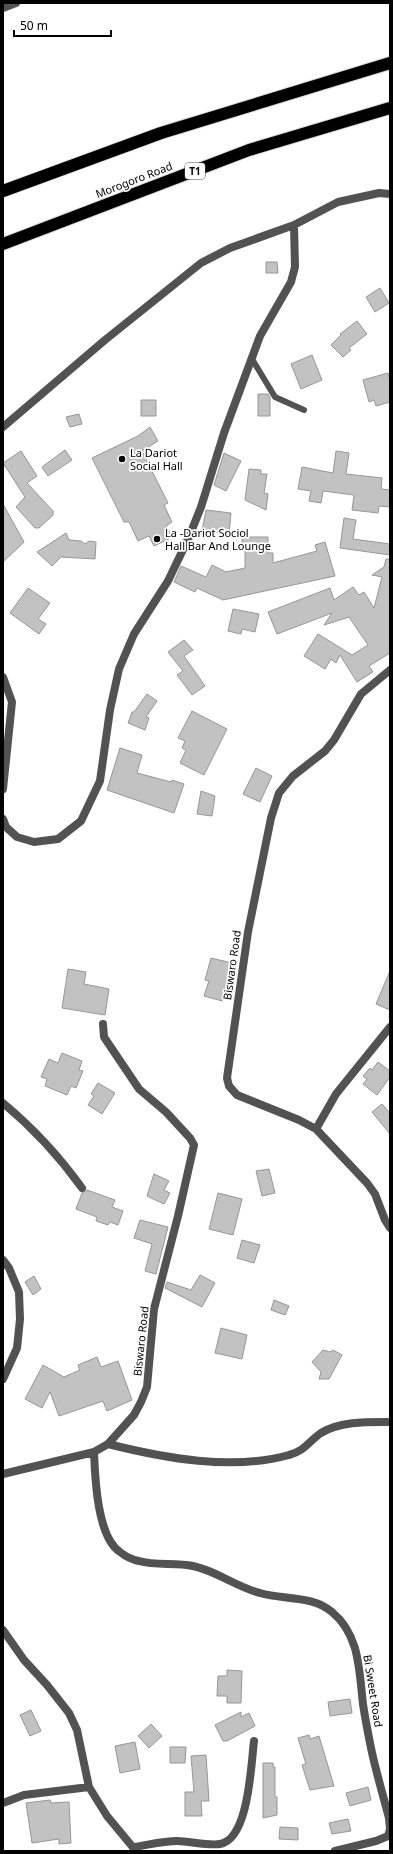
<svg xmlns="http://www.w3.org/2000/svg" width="393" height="1854" font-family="'Noto Sans',sans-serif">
  <rect width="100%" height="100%" fill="#fff"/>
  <!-- building -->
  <path fill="#c2c2c2" stroke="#969696" d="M 266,262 L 277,262 L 278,273 L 266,273 Z
    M 380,288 L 389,303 L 375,312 L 366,297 Z
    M 357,321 L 367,334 L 349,348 L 351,350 L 343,357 L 331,345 L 341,335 L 340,334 Z
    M 312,355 L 322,380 L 301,389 L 291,364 Z
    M 388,373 L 390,382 L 390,402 L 376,406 L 374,400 L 369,402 L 363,380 Z
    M 258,394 L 268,394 L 270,397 L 270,416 L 258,416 Z
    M 141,400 L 156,400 L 156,416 L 141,416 Z
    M 79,414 L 82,424 L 70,427 L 66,417 Z
    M 150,427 L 158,441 L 142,451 L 168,503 L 164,505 L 172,522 L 166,526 L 170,533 L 167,535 L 169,539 L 154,546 L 149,536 L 138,541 L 129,522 L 124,522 L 92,458 L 138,436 Z
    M 65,450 L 72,460 L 48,476 L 42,467 Z
    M 21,451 L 37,476 L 27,483 L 53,511 L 53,515 L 39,528 L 35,528 L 16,507 L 25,497 L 3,463 Z
    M 336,451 L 349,453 L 346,474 L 382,478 L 381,489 L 390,490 L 390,507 L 379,506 L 378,513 L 352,510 L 354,495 L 323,491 L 321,503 L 309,501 L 311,491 L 298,489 L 302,467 L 333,473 Z
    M 224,453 L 241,461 L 226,491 L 214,485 Z
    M 249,469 L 261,470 L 261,474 L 267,474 L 264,493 L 268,494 L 266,510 L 245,500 Z
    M 3,504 L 24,542 L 3,562 Z
    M 206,510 L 231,513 L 229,534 L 202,531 Z
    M 344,518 L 356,520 L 353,539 L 390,544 L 390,555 L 340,548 Z
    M 66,533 L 69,540 L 81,541 L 85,544 L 89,541 L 96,542 L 95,559 L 61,557 L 52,566 L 37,552 Z
    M 242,537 L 268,537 L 268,553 L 273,553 L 273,563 L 317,551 L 315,545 L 325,542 L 335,576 L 223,600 L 197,588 L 195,592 L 174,582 L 181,566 L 206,577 L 212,565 L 226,572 L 245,568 L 245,547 L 242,547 Z
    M 386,559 L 390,559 L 390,653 L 369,666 L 373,672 L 357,682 L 340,655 L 336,663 L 331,659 L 325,669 L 304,656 L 318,634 L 352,655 L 368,645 L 349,617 L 324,625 L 332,613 L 277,634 L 268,612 L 330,588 L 334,600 L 353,587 L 359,595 L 364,592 L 374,608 L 382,577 L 372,575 L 384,567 Z
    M 28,588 L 50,603 L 38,619 L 46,624 L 39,634 L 10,613 Z
    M 233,609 L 259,614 L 255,632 L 242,629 L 241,634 L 228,631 Z
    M 184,640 L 193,650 L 184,656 L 205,686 L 192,695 L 177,675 L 183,671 L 168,652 Z
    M 147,694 L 157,701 L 146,717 L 149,718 L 145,730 L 128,723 L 132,712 L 134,712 Z
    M 192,711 L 227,729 L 204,775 L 180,763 L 186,750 L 182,748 L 185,741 L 178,738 Z
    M 120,748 L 142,755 L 137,773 L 171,782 L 172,780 L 184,784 L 174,813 L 107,790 Z
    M 256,768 L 272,776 L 260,802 L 243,794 Z
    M 201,791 L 215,796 L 212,816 L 197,814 Z
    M 211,958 L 232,963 L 222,1001 L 204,996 L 209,981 L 205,980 Z
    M 68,969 L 86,972 L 84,984 L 109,989 L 105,1015 L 62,1008 Z
    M 390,971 L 390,1010 L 376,1004 Z
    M 62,1053 L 82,1061 L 79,1070 L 83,1071 L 76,1088 L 71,1086 L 67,1095 L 45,1086 L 47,1079 L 41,1077 L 49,1059 L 58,1063 Z
    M 378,1062 L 390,1071 L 390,1077 L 377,1095 L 363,1084 L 367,1079 L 363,1076 L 370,1068 L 372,1070 Z
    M 98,1083 L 115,1093 L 102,1114 L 88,1105 L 94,1096 L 91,1094 Z
    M 382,1104 L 390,1113 L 390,1134 L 372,1112 Z
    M 269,1169 L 275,1193 L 262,1196 L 256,1171 Z
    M 154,1174 L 169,1181 L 164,1190 L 170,1193 L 164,1204 L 147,1196 Z
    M 87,1190 L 115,1200 L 112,1207 L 123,1211 L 118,1225 L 110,1222 L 108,1225 L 96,1221 L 97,1217 L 76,1209 L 82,1193 Z
    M 218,1193 L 242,1199 L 233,1235 L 209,1229 Z
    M 140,1220 L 168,1227 L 156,1274 L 145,1271 L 152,1244 L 134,1238 Z
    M 242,1240 L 260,1245 L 254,1263 L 237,1258 Z
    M 200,1275 L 215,1283 L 202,1307 L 165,1288 L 167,1282 L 191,1290 Z
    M 34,1276 L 41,1289 L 33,1295 L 25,1282 Z
    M 274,1300 L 289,1306 L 285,1315 L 271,1310 Z
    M 221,1328 L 247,1335 L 242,1359 L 215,1353 Z
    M 323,1350 L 330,1352 L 333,1350 L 342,1355 L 329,1379 L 319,1379 L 321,1372 L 312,1362 Z
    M 97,1357 L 101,1367 L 118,1361 L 132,1400 L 107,1411 L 103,1401 L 59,1416 L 50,1392 L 42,1408 L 25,1399 L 43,1365 L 64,1377 L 80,1370 L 78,1365 Z
    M 227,1670 L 242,1671 L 241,1703 L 227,1703 L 227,1696 L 217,1696 L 218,1676 L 227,1676 Z
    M 350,1699 L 352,1713 L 330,1716 L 328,1702 Z
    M 31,1710 L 41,1731 L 30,1736 L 20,1715 Z
    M 241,1712 L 241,1717 L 249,1713 L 255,1726 L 227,1741 L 223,1741 L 215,1725 Z
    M 151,1724 L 162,1736 L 149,1748 L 138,1736 Z
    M 309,1735 L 310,1739 L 319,1736 L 334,1786 L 310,1790 L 302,1765 L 306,1764 L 298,1738 Z
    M 135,1742 L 140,1769 L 120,1773 L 115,1746 Z
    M 170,1747 L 186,1747 L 185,1763 L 170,1763 Z
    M 206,1755 L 209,1801 L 201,1801 L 202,1816 L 185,1816 L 185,1792 L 194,1792 L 191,1756 Z
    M 263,1763 L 273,1763 L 273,1767 L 275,1767 L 275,1797 L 277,1797 L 277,1815 L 263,1818 Z
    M 368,1787 L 371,1800 L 350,1806 L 346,1793 Z
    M 50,1800 L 51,1803 L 69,1802 L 71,1843 L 59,1844 L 59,1839 L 32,1843 L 26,1803 Z
    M 348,1819 L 351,1831 L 332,1834 L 329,1823 Z
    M 280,1827 L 298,1828 L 298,1840 L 279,1839 Z"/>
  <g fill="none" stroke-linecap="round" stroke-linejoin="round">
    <defs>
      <path id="highway" d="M 3,191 L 161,133 L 390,63
        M 3,244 L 249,150 L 390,108"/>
    </defs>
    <!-- highway casing -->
    <use href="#highway" stroke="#dbdbdb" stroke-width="14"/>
    <!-- lane -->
    <path stroke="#525252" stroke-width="6" d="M 252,359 L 275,397 L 304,410"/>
    <!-- street -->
    <path stroke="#525252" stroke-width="8" d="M 3,8 L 16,3
      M 3,427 L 105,340 L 201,263 L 230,248 L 294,225 L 338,202 L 379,193 L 390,194
      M 390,670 L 361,694 L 334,740 L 325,751 L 293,776 L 279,793 L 271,818 L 248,932 L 227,1078 L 229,1086 L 237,1095 L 299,1120 L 316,1129 L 367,1183 L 375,1194 L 385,1220 L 390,1228
      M 3,677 L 12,702 L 3,789
      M 3,819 L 6,827 L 17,837 L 34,842 L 58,839 L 81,821 L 100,781 L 110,710 L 119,669 L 134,634 L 168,581 L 189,537 L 201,507 L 224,433 L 260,336 L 291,282 L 295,267 L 294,225
      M 3,1103 C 33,1128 59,1156 82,1188
      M 316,1129 L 336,1094 L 390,1027
      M 3,1260 L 9,1268 L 19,1292 L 20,1319 L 17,1348 L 3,1379
      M 108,1444 C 164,1458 232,1471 289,1455 C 305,1451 309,1441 321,1433 C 340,1421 369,1422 390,1422
      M 94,1452 C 95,1477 97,1537 120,1552 C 125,1556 133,1560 139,1561 C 156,1566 176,1562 193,1566 C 217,1571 236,1587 260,1593 C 283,1600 313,1595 332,1612 C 360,1635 359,1671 363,1704 C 365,1718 368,1733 371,1748 C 376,1772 383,1795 389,1818 L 390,1829 L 388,1836 L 376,1841 L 335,1851
      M 3,1474 L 94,1452 L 108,1444 L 134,1415 L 141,1402 L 147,1387 L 154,1309 L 178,1216 L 194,1145 L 190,1138 L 166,1112 L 139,1089 L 104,1037 L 103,1024
      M 3,1630 L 24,1660 L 47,1685 L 69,1713 L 77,1730 L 89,1787 L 107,1816 L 136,1851
      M 3,1803 L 24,1795 L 89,1787
      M 134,1847 C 148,1845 163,1841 177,1841 C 190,1841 207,1846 220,1844 C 249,1839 251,1764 254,1741"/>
    <!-- highway -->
    <use href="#highway" stroke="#000" stroke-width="12"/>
  </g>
  <!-- markers -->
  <g fill="#000" stroke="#fff" stroke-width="1.5">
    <circle cx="122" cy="459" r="4"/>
    <circle cx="157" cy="539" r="4"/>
  </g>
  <g text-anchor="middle" stroke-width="3.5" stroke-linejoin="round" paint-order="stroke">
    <!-- shield labels -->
    <rect fill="#fff" stroke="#4c4c4c" stroke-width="1" x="185" y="163" width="20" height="16" rx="3"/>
    <g font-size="10" font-weight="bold" fill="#000">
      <text x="195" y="175">T1</text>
    </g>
    <!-- street labels -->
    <g font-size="11" fill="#000" stroke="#fff">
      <text transform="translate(134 180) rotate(-21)" y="4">Morogoro Road</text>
      <text transform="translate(232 965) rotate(-82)" y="4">Biswaro Road</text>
      <text transform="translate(141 1341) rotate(-84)" y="4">Biswaro Road</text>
      <text transform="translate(373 1691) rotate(81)" y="4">Bi Sweet Road</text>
    </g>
    <!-- poi labels -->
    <g font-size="11" fill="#000" stroke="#fff" text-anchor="start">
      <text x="130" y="457">La Dariot<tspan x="130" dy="13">Social Hall</tspan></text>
      <text x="165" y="537">La -Dariot Sociol<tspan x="165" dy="13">Hall Bar And Lounge</tspan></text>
    </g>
  </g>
  <!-- border -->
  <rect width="393" height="1854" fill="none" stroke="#000000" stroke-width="8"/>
  <!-- scale -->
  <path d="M14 30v6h97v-6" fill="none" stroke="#000000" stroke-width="2"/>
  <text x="20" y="30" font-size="12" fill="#000000" stroke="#ffffff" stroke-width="3" paint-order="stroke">50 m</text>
</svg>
